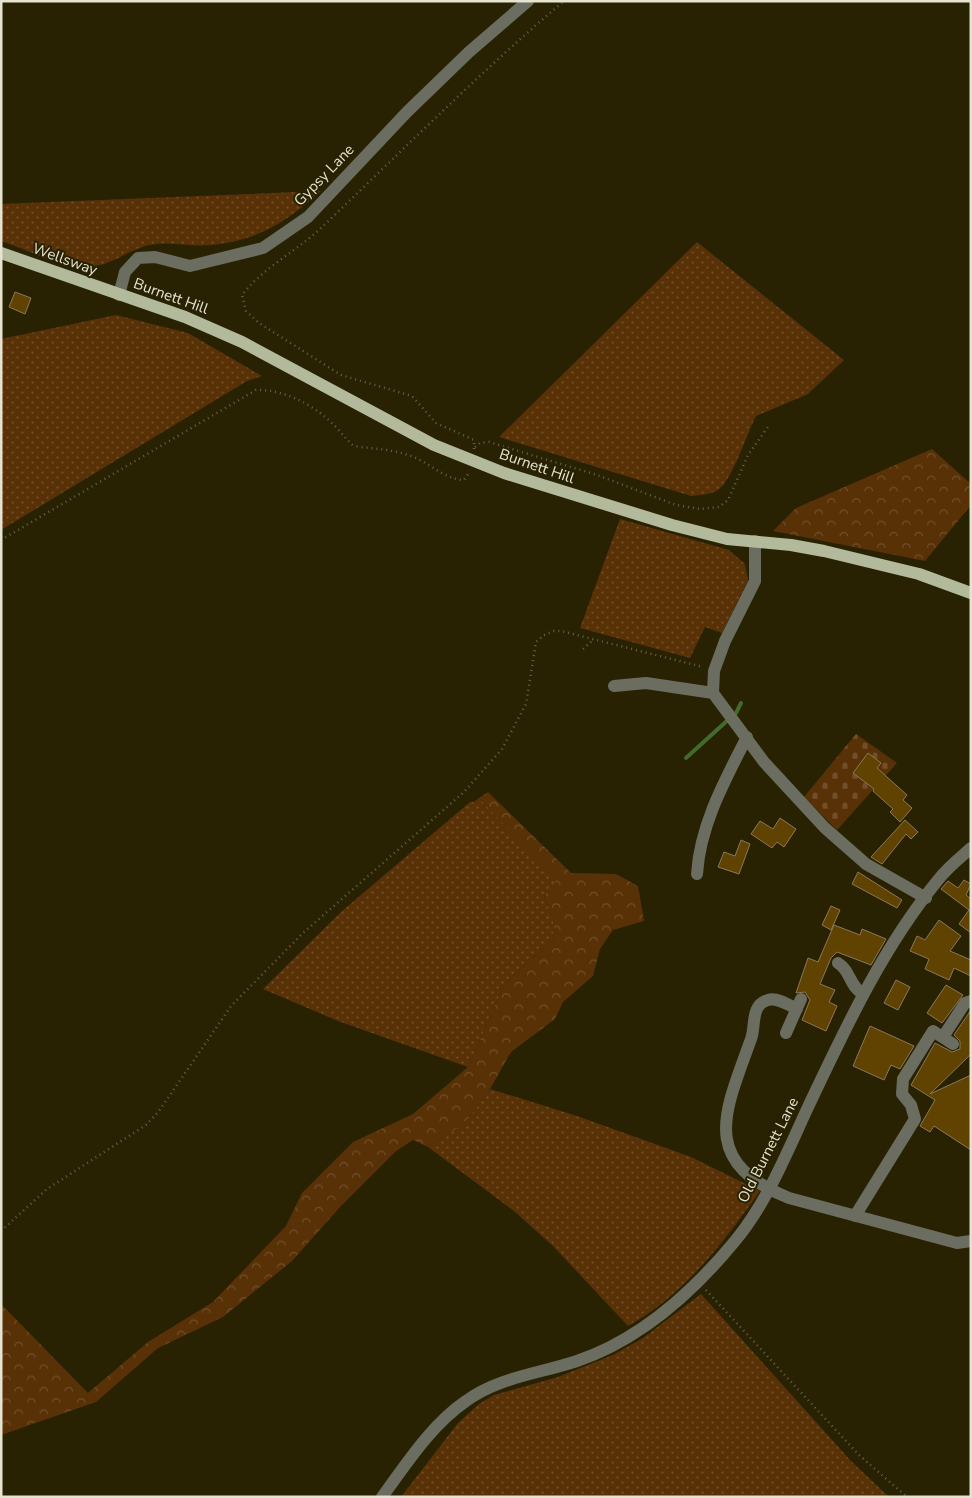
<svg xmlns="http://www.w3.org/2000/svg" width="972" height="1498" font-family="'Nunito Sans',sans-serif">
  <defs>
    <pattern id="grass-dots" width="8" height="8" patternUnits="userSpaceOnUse" patternTransform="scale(1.25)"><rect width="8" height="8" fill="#593107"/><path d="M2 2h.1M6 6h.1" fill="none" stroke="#714f2a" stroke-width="1.8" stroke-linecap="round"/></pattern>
    <pattern id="forest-crowns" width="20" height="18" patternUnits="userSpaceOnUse" patternTransform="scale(1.25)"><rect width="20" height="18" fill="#593107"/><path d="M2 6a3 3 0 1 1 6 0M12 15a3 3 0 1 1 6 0" fill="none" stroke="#714f2a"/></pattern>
    <pattern id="cemetery-stones" width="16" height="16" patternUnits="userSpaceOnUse" patternTransform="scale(1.25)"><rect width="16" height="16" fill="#593107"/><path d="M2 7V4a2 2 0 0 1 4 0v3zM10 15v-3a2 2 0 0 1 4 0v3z" fill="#714f2a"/></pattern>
  </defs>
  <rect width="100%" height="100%" fill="#282202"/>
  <!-- grass -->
  <path fill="url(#grass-dots)" d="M 321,191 C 286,222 258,241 210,245 C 192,247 174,242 157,244 C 138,245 122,258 104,264 C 71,274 32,251 1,241 L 1,204 Z
    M 697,242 L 844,360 L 808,394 L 756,416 C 747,433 732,481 718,490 C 709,495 700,495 691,496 L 499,437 Z
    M 116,315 L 188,333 L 262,376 L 247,381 L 1,530 L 1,339 Z
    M 620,519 L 729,550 L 745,564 L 748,581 L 722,633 L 705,627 L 690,658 L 580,628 Z
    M 479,798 L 557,880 L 544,896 L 553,919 L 554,939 L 505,983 L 468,1067 L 338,1021 L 263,989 L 341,912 L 470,802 L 474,802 Z
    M 490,1089 L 577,1116 L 691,1157 L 760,1191 C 724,1242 684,1295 628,1326 L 553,1246 L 514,1211 L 428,1147 L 465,1123 Z
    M 701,1294 L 851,1461 L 889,1497 L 401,1497 L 458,1423 L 479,1404 L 494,1395 L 558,1377 L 613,1355 L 643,1338 Z"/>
  <!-- forest -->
  <path fill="url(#forest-crowns)" d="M 932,449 L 971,484 L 971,505 L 925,561 L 773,531 L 796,508 Z
    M 488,792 L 571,873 L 616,874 L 638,886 L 644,921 L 613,930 L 600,949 L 593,976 L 563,1002 L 555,1019 L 511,1052 L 490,1089 L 465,1123 L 428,1147 L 413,1140 L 396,1151 L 341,1206 L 292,1261 L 223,1317 L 158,1348 L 96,1402 L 1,1435 L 1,1304 L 88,1393 L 148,1342 L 213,1302 L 286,1226 L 302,1193 L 353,1142 L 413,1114 L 468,1067 L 505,983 L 554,939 L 553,919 L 544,896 L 556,880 L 479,798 Z"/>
  <!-- cemetery -->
  <path fill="url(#cemetery-stones)" d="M 856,734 L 897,763 L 837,830 L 804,797 Z"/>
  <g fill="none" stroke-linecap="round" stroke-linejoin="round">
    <!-- stream -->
    <path stroke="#416a2b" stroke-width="4" d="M 736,713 L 741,703
      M 686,758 L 729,719"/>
  </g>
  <!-- building -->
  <path fill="#604301" stroke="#8b785a" d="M 15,292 L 31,298 L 25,314 L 9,307 Z
    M 868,753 L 881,763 L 877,768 L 907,795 L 903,800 L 912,808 L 900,822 L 890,812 L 893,809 L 873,791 L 874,789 L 853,773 Z
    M 780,818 L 796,829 L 784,847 L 777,842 L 772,848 L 751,834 L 760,821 L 773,829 Z
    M 905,820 L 918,832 L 911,839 L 906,834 L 882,864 L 871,857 Z
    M 741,840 L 750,844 L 739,874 L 718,867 L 724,852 L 735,856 Z
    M 858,872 L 902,900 L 897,908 L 852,884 Z
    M 964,880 L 971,884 L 966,895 L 971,899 L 971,933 L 959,924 L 969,910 L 941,889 L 948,881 L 958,888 Z
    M 831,906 L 840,910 L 831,930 L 822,925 Z
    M 939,920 L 961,936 L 950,951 L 971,960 L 971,976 L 954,968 L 949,980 L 925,969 L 929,959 L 910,951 L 917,936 L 925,940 Z
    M 834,925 L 860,935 L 862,929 L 886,939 L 871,965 L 837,952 L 831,958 L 820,984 L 835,990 L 829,1002 L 837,1006 L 826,1031 L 802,1020 L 810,1000 L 805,992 L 796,993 L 808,958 L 818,962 Z
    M 896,980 L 910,987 L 898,1010 L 884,1003 Z
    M 946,985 L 963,995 L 942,1023 L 927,1013 Z
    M 971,1010 L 971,1054 L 930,1094 L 971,1075 L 971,1150 L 934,1126 L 930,1132 L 920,1126 L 935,1100 L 911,1085 L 935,1043 L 952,1052 L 960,1049 L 960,1041 L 954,1035 Z
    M 870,1026 L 914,1046 L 900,1069 L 891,1065 L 884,1080 L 853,1066 Z"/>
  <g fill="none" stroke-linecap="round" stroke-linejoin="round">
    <!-- path -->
    <path stroke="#686347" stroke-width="2.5" stroke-dasharray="1 4" stroke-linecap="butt" d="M 475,447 L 480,443 L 489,442 L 597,475 L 676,505 L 700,509 L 719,507 L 728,500 L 748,455 L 770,424
      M 474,449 L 474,440 L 436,423 L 412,396 L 341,375 L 259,323 L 246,311 L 242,295 C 263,268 295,252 320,229 C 401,152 479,73 564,1
      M 1,540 L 256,390 C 284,389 316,406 335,426 C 342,433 346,440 354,446 C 374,449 392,449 411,456 C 430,463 444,479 464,480 L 470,471
      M 583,649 L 594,639
      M 1,1231 L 47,1189 L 146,1125 L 159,1111 L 231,1006 L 303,933 L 464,792 L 502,749 L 526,704 L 536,642 L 544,635 L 554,631 L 561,631 L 703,667
      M 706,1290 L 859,1455 L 907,1497"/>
    <!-- minor -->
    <path stroke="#6a6d5f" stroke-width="12" d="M 119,295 L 125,272 L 138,258 L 155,257 L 190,266 L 263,248 L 308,217 L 407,112 L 469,52 L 528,1
      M 755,541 L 755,581 L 725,641 L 714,671 L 713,693 L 764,762 L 825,828 L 866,864 L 926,898
      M 614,686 L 646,683 L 713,693
      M 697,874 C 700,825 725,780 747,737
      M 838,963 C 851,971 849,986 863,994
      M 797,1009 C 789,1005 777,997 768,1000 C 750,1005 756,1026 751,1039 C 725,1112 698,1161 789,1198 L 957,1243 L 971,1241
      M 786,1033 L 801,999
      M 943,1037 L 965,1003 L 971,1001
      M 855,1216 L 915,1119 L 911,1105 L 902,1094 L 903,1079 L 933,1031 L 953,1044
      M 382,1497 C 407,1463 431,1425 466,1401 C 499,1377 538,1374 577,1361 C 639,1340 693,1292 735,1241 C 768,1201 787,1152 809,1105 C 846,1027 883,947 938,880 C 947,868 960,858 971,848"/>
    <!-- major -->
    <path stroke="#b3ba9c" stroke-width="12" d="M 1,253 L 185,317 L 242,342 L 434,445 L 504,473 L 672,525 L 727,539 L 791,545 L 824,551 L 919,574 L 971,593"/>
  </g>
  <g text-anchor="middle" stroke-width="4" stroke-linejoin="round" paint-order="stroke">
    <!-- street labels -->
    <g font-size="15" fill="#e6e3d0" stroke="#282202">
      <text transform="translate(324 175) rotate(-46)" y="5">Gypsy Lane</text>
      <text transform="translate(65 259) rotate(20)" y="5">Wellsway</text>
      <text transform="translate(171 296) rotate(20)" y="5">Burnett Hill</text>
      <text transform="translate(537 466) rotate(19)" y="5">Burnett Hill</text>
      <text transform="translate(768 1150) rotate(-63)" y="5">Old Burnett Lane</text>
    </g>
  </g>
  <!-- border -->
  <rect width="972" height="1498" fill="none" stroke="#e6e3d0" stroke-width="5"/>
</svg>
